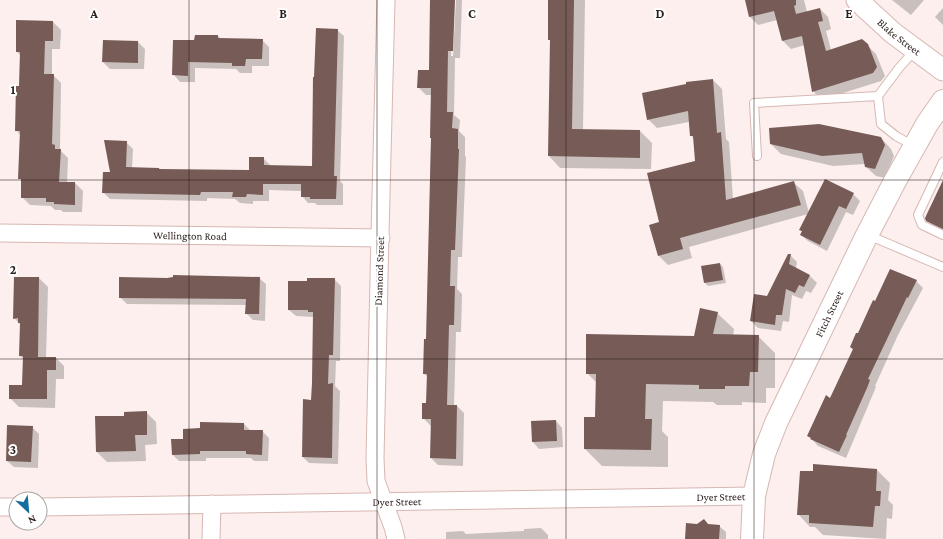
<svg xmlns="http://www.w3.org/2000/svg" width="943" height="539" font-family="'Crimson Pro',serif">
  <rect width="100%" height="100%" fill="#fcefed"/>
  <!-- shadow -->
  <path fill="#0003" d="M 431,0 L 454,0 L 451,56 L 453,56 L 456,0 L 462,0 L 460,58 L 455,58 L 454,115 L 460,120 L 459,131 L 465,137 L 465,156 L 466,157 L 462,257 L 458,257 L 457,289 L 462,294 L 461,332 L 456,332 L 454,406 L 457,406 L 464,413 L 463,466 L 438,465 L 431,458 L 431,426 L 423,418 L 427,404 L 428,377 L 424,374 L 427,340 L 432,95 L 426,95 L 418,87 L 430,71 Z
    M 549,0 L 585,0 L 583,130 L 640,131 L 652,143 L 651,169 L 560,168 L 549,156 L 551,41 L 549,39 Z
    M 746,0 L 804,0 L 807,12 L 820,9 L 828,17 L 831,29 L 826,31 L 831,50 L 867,45 L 876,54 L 885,76 L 881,81 L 821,100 L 813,91 L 805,45 L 791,49 L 782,40 L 777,20 L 758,25 L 750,17 Z
    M 892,0 L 924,0 L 911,15 Z
    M 943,8 L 943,25 L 935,17 Z
    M 53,22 L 61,30 L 60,49 L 52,49 L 52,75 L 53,75 L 61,83 L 60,150 L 68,158 L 67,183 L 75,183 L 83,191 L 82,212 L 63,212 L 61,210 L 55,210 L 51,206 L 30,205 L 22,197 L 22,181 L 19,178 L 20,135 L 16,130 L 20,87 L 21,56 L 17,52 Z
    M 337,30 L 344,36 L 340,181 L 343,184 L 343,205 L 317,205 L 315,203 L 308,203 L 302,196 L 302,191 L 269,190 L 269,201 L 253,201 L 253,204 L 240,203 L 235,199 L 207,198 L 207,201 L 110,199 L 103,192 L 111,173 L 126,142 L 133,149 L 132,168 L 159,168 L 161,170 L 250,171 L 263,158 L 270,165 L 270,166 L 313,167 Z
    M 218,36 L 221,39 L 262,40 L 269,47 L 269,66 L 252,66 L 252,73 L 240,73 L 236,69 L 195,68 L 195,82 L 180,82 L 174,75 L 195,41 Z
    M 138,42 L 145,49 L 144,69 L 110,69 L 103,62 Z
    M 713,80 L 722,89 L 726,139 L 729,142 L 733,199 L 794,183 L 803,191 L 809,213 L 853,194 L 860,201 L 853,215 L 846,212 L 827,251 L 808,241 L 801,235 L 803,232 L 800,230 L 808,214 L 689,247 L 692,258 L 668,265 L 659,256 L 660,223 L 696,161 L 694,139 L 691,135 L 689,122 L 657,128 L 648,119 Z
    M 881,138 L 891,149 L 894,156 L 885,178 L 876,176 L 865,166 L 865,164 L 833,166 L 781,154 L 771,144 Z
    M 943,193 L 943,233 L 938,231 L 927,220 Z
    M 790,255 L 797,262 L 796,268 L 810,276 L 817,283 L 811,293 L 806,291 L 802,299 L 792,295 L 789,322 L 783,321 L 781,331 L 758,328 L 751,321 L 767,297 Z
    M 720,264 L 723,267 L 726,283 L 708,286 L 705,283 Z
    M 39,278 L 48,287 L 46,358 L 56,358 L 64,366 L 64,379 L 56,379 L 55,408 L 19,407 L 10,398 L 23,386 L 24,359 L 20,356 L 21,325 L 14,318 Z
    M 259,278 L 266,284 L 265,321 L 253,320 L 246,313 L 246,305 L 127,304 L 120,297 L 167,279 Z
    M 334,279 L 341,286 L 340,361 L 336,361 L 335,386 L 340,391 L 338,464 L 309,463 L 303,457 L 312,401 L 314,317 L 296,316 L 289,310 L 308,282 Z
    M 916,281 L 923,288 L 898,335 L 875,386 L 876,387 L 846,458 L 818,446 L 809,436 L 831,399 L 854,350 L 851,347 L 876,302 Z
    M 717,313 L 734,329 L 733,336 L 758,336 L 775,353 L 775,388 L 766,388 L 766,403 L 742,402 L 742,405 L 717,405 L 713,402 L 663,401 L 662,431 L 668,437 L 668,467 L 602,466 L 585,449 L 596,418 L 597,383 L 587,373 L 695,337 Z
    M 146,412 L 156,422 L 157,444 L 145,445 L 146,461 L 107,462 L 97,452 L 125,417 Z
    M 556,421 L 562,428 L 563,447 L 539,449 L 533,442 Z
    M 244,424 L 251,431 L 262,431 L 269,438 L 268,461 L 254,461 L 251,458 L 206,458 L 206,461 L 179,461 L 173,455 L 184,439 Z
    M 32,427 L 39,434 L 38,468 L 14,467 L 7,461 Z
    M 877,470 L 890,483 L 888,500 L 893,505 L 892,519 L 887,518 L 886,539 L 823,535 L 815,527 L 810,527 L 798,514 Z
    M 708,525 L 719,526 L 726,532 L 726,539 L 686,539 Z
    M 541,528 L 548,535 L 548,539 L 446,539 L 446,532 L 463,531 L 466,534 L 524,531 L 524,529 Z"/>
  <!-- building -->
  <path fill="#775b57" d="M 430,0 L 455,0 L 453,51 L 448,51 L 447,112 L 453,112 L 452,128 L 458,129 L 458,149 L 459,149 L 455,250 L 451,250 L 450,286 L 455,286 L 454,325 L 449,325 L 447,405 L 457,405 L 456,459 L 430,458 L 431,419 L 422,419 L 422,403 L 426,403 L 427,374 L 423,374 L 424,339 L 426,339 L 431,138 L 430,138 L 431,88 L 417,88 L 418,70 L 429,70 Z
    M 548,0 L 574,0 L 572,129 L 640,130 L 640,158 L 548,156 L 550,40 L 548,40 Z
    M 745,0 L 796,0 L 796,5 L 794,6 L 796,14 L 820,8 L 823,21 L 818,22 L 826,51 L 862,39 L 868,44 L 877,67 L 873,73 L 812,92 L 802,36 L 782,41 L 774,11 L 749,17 Z
    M 16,20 L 53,21 L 53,41 L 45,41 L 44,74 L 54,74 L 52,144 L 55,145 L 55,149 L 61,149 L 59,182 L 75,182 L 75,205 L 54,204 L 54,202 L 46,202 L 46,198 L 21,198 L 21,179 L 18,179 L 20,131 L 15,131 L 16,86 L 19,86 L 20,52 L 16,52 Z
    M 316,28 L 338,29 L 334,176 L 337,176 L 336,199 L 310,199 L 310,197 L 301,197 L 301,184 L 263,184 L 263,195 L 247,194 L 246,197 L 232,197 L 233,192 L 201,192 L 200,195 L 102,193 L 103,172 L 110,172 L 104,140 L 127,141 L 126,167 L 159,168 L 159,169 L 249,170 L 249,157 L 264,157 L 264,165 L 312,166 L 313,77 L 314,77 Z
    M 195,35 L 218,35 L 218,38 L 263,39 L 262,59 L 246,59 L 245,66 L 232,66 L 232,63 L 188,62 L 188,76 L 172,75 L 173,40 L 194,40 Z
    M 103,40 L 138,41 L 138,63 L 102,62 Z
    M 713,79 L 717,133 L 721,132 L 726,200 L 794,181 L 801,205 L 680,238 L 683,249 L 658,256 L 649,225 L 659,222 L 647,173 L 695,161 L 693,136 L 690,136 L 688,111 L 647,120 L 642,93 L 686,84 L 686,82 Z
    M 819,124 L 881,137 L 885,145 L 875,169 L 865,167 L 862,153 L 822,156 L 770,144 L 769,128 Z
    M 825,179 L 854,193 L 846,209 L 839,206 L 820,245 L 800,235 L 802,231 L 799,230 Z
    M 943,180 L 943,229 L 926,221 L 925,218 Z
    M 788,254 L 791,254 L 789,264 L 810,275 L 804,287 L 799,285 L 795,293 L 786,289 L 782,315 L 776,315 L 775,325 L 750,321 L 754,294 L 767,296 Z
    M 720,263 L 723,280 L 704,283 L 701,266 Z
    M 890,269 L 917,280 L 908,298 L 907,297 L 868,379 L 870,380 L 867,388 L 846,435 L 847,435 L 839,452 L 810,439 L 811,438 L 807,436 L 826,395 L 830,398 L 853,349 L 850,347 L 856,333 L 858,333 L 873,300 L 875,301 Z
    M 173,275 L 260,277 L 259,314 L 245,314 L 246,299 L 119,298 L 119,277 L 167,278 L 173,277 Z
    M 14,277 L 39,277 L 38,357 L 56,357 L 56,370 L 47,370 L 47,399 L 9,399 L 9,385 L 22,385 L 23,356 L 19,356 L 20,323 L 18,323 L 18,318 L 13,319 Z
    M 307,278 L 335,278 L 333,355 L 329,355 L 328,384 L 333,383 L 332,458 L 302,457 L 303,399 L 311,400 L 312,383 L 313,312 L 308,312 L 308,310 L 288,310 L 288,281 L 307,281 Z
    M 700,308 L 718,312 L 713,334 L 759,335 L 758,372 L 750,372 L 749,386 L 725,386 L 725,389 L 699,389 L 699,385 L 646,384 L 645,419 L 652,419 L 651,450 L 584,449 L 584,417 L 595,417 L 596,374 L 586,374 L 586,334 L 694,336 Z
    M 147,411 L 147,435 L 135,435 L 136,451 L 96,452 L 95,416 L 124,416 L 124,412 Z
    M 556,420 L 557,441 L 532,442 L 531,421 Z
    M 200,422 L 244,423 L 244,430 L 263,430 L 262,455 L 246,454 L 246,451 L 200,451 L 200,454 L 172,455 L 171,439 L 183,439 L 183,429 L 200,428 Z
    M 7,425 L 33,426 L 31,462 L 6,461 Z
    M 813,464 L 877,469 L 876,491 L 881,491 L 880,506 L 875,506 L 873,527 L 809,523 L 809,515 L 797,515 L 800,471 L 813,471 Z
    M 704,519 L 708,524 L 720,525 L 719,539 L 685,539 L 686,523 L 697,524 Z"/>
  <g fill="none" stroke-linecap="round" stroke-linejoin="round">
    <defs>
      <path id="service" d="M 878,96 L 899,68 L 915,50
        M 757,156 L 754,103 L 878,96 L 881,124 L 896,136 L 914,146
        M 943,162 L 918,215 L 922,225 L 943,235
        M 868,235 L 943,267"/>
      <g id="minor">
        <path d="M 386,0 C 382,153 378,305 375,458 L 376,481 L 393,527 L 396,539"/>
        <path id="s1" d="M 0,233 L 381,238"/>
        <path d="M 0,507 L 16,507"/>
        <path id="s2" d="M 40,507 L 754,496"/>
        <path d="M 211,539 L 212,504"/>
      </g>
      <g id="tertiary">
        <path id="s3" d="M 857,0 L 893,33 L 943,70"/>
      </g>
      <g id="secondary">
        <path id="s4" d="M 752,539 L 754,496 L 764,454 L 776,423 L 867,235 L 894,183 L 927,124 L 943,101"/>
      </g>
    </defs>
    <!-- service casing -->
    <use href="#service" stroke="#d7b7b2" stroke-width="10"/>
    <!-- minor casing -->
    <use href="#minor" stroke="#d7b7b2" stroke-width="19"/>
    <!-- tertiary casing -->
    <use href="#tertiary" stroke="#d7b7b2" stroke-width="23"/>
    <!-- secondary casing -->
    <use href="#secondary" stroke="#d7b7b2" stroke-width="24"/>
    <!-- service -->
    <use href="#service" stroke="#fff" stroke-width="8"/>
    <!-- minor -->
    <use href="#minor" stroke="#fff" stroke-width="17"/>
    <!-- tertiary -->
    <use href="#tertiary" stroke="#fff" stroke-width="21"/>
    <!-- secondary -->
    <use href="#secondary" stroke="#fff" stroke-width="22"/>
  </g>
  <!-- grid -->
  <path fill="none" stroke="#2a1e1c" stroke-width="1" stroke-opacity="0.55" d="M 189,0 L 189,539M 377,0 L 377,539M 566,0 L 566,539M 754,0 L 754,539M 0,180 L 943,180M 0,359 L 943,359"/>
  <g text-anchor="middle" stroke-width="4" stroke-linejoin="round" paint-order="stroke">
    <!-- street labels -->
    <g font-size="11" fill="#2a1e1c" stroke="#fff">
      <text dy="4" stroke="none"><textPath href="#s3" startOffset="56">Blake Street</textPath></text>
      <text dy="4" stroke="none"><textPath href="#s1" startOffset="190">Wellington Road</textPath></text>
      <text transform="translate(379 271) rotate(-88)" y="4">Diamond Street</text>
      <text dy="4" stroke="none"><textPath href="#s4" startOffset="241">Fitch Street</textPath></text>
      <text dy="4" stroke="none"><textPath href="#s2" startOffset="681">Dyer Street</textPath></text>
      <text dy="4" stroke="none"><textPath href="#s2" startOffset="357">Dyer Street</textPath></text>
    </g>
  </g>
  <g font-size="13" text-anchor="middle" font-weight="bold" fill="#2a1e1c" stroke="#fff" stroke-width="4" stroke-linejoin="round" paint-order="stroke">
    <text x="94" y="18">A</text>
    <text x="283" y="18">B</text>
    <text x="472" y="18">C</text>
    <text x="660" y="18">D</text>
    <text x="849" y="18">E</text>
    <text x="13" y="94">1</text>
    <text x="13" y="274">2</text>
    <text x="13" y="454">3</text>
  </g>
  <!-- north arrow -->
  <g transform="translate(28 511) rotate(154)"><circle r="19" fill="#ffffff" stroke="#aaa5a4"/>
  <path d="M0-3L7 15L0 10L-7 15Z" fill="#146e9d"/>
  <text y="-6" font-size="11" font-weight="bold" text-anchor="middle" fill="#2a1e1c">N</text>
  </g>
</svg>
